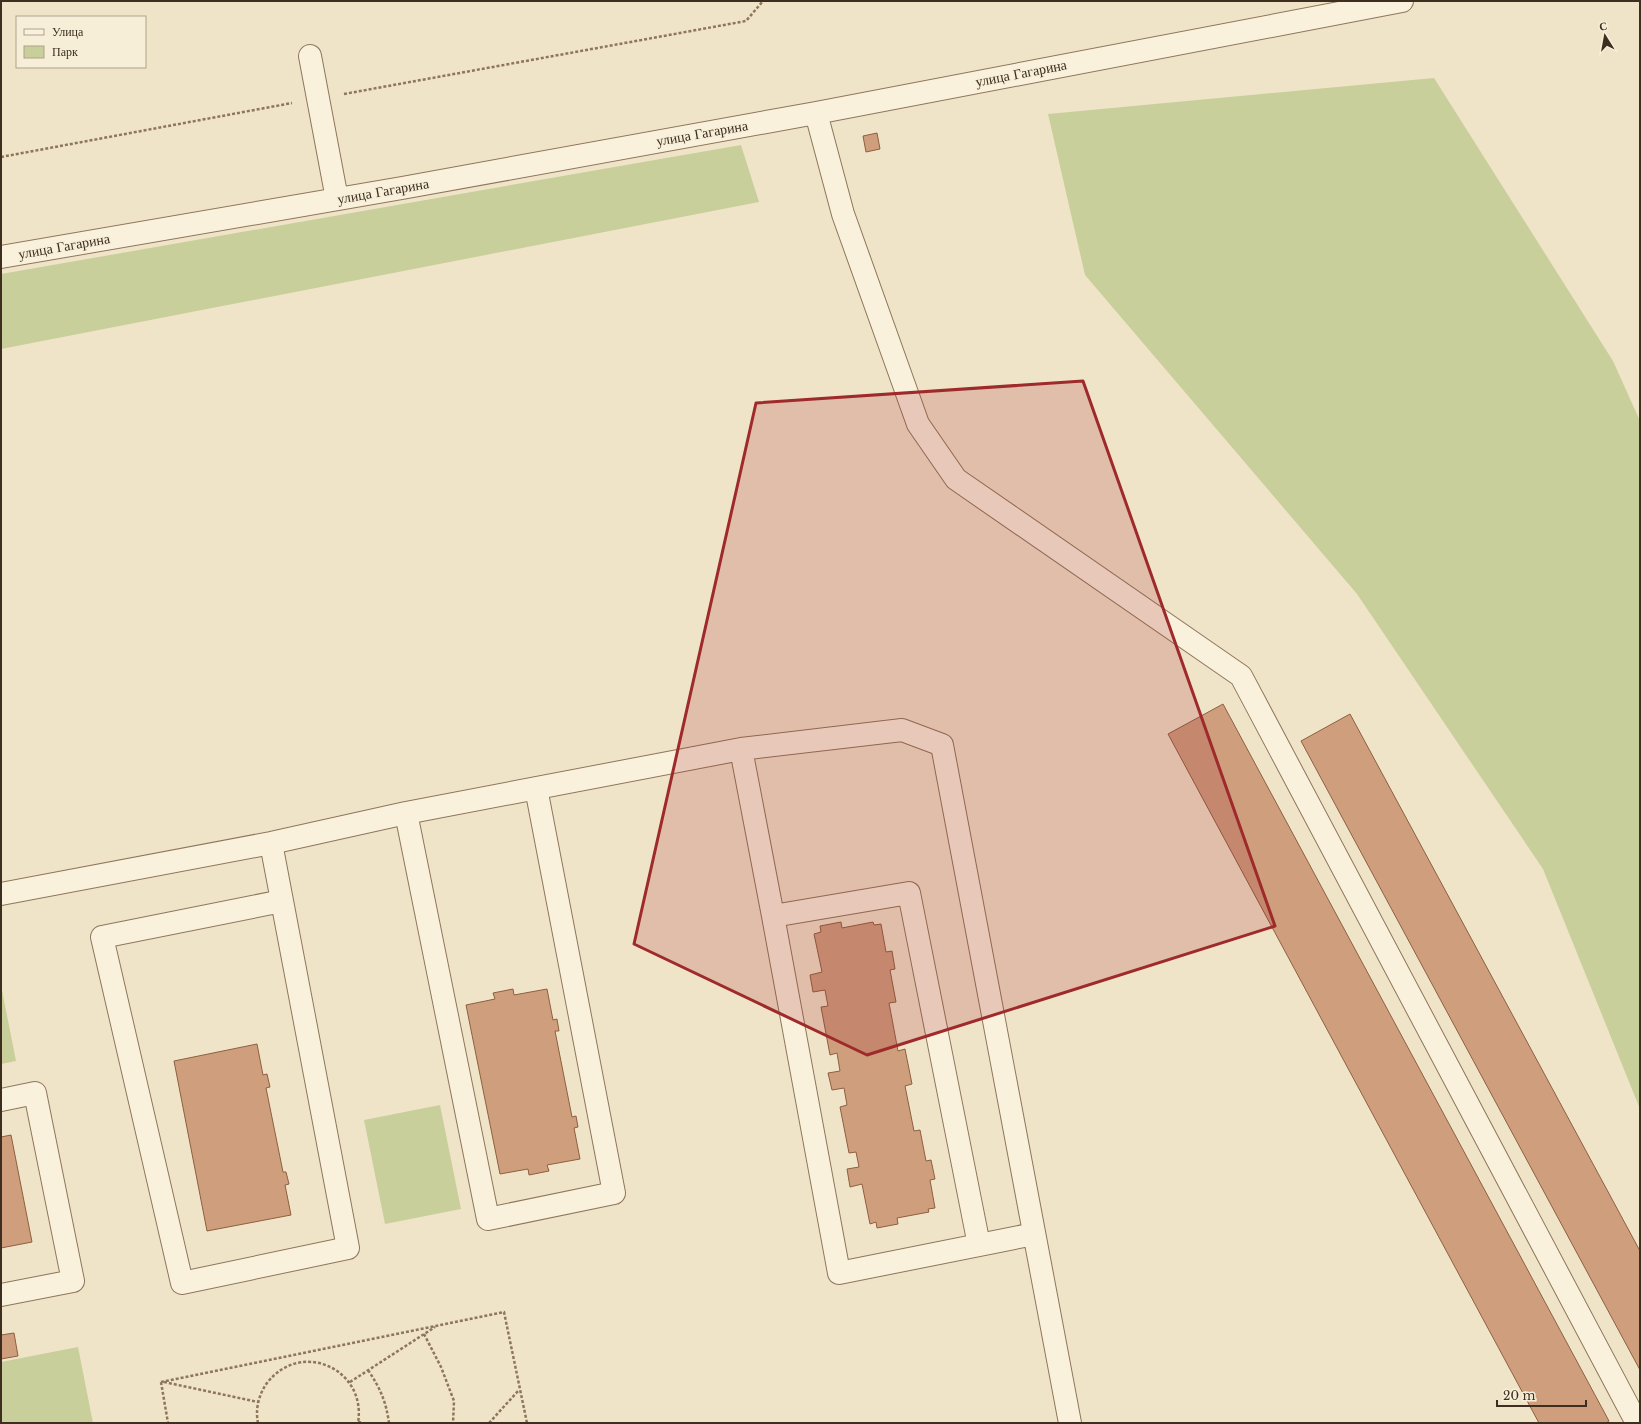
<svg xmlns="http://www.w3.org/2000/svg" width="1641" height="1424" font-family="'Libre Baskerville',serif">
  <rect width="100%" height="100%" fill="#f0e4c8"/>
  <!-- green -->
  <path fill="#c9cf9b" d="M 1434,78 L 1613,361 L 1640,421 L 1640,1109 L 1543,869 L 1357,594 L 1085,275 L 1048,114 Z
    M 741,145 L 759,202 L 1,349 L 1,274 Z
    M 1,985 L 16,1061 L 1,1064 Z
    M 440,1105 L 461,1209 L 385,1224 L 364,1120 Z
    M 78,1347 L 93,1423 L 1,1423 L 1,1362 Z"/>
  <!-- building -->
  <path fill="#cf9f7d" stroke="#8d5f41" d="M 877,133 L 880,149 L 866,152 L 863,136 Z
    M 1223,704 L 1609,1421 L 1606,1423 L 1539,1423 L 1168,734 Z
    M 1350,714 L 1640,1251 L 1640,1370 L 1301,741 Z
    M 841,922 L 842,928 L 873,922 L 874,925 L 881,924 L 886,952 L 892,951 L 895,969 L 890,970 L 896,1002 L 889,1003 L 898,1051 L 905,1049 L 912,1084 L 905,1086 L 914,1131 L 920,1130 L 926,1161 L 931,1160 L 935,1179 L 930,1180 L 935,1208 L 928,1209 L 929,1212 L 897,1218 L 898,1224 L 877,1228 L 876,1222 L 870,1224 L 862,1184 L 850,1187 L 847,1169 L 859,1167 L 856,1152 L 849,1153 L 840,1107 L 847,1105 L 844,1088 L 832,1090 L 828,1073 L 840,1071 L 837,1053 L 830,1055 L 821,1007 L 828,1006 L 825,990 L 813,992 L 810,975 L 822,972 L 814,934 L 821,932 L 820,926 Z
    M 513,989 L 514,995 L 547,989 L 553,1020 L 557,1019 L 559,1031 L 555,1031 L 572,1117 L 576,1116 L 578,1127 L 574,1128 L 580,1159 L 547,1165 L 549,1171 L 529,1175 L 528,1169 L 500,1174 L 466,1005 L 495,999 L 493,993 Z
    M 257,1044 L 263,1075 L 267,1074 L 270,1087 L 266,1088 L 283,1172 L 286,1172 L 289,1184 L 285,1185 L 291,1215 L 207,1231 L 174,1061 Z
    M 11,1135 L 32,1242 L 1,1248 L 1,1137 Z
    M 14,1333 L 18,1356 L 1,1359 L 1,1335 Z"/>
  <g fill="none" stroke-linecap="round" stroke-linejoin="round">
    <defs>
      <path id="minor" d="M 310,56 L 337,199
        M 816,113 L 843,214 L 918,424 L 956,479 L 1241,676 L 1637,1423
        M 1,257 L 402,188 L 816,113 L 1402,1
        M 741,749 L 773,916
        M 406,813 L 488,1219 L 614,1193 L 536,788
        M 271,843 L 348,1248 L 182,1283 L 102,937 L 282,901
        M 1,894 L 271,843 L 406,813 L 741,749 L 902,730 L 942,745 L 1070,1423
        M 1,1100 L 35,1093 L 73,1281 L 1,1295
        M 979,1245 L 909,893 L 773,916 L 839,1273 L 1034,1234"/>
    </defs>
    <!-- minor casing -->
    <use href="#minor" stroke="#8d765c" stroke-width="24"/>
    <!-- path -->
    <path stroke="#8d765c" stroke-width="2.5" stroke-dasharray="3 2" stroke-linecap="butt" d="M 344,94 L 746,21 L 763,1
      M 1,157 L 292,103
      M 424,1334 L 441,1367 L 454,1401 L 453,1423
      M 368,1370 C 380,1388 386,1401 389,1423
      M 161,1382 L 504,1312 L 527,1423
      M 161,1382 L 168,1423
      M 164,1382 L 258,1402
      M 350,1382 L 435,1327
      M 358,1422 L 363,1423
      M 258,1423 C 255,1409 259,1394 267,1383 C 301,1339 367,1369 358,1423
      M 489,1423 L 519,1390"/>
    <!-- minor -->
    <use href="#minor" stroke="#faf1dc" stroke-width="22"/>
  </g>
  <!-- marked area -->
  <path fill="#9e2a2b" fill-opacity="0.2" stroke="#9e2a2b" stroke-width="3" stroke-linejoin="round" d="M 1083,381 L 1275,926 L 867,1055 L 634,944 L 756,403 Z"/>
  <g text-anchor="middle" stroke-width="3" stroke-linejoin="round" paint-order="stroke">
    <!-- street labels -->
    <g font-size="14" fill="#3d2e20" stroke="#f7eed8">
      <text transform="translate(1021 73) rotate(-11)" y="5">улица Гагарина</text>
      <text transform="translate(702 133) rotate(-10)" y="5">улица Гагарина</text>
      <text transform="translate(383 191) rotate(-10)" y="5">улица Гагарина</text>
      <text transform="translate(64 246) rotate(-10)" y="5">улица Гагарина</text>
    </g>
  </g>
  <!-- border -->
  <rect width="1641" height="1424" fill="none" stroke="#3d2e20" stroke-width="4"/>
  <!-- legend -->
  <rect x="16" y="16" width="130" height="52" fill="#f7eed8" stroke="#ada18e"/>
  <rect x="24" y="29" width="20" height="6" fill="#faf1dc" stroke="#ada18e"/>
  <text x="52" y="36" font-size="12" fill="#3d2e20">Улица</text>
  <rect x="24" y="46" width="20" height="12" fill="#c9cf9b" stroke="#ada18e"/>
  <text x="52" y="56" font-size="12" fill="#3d2e20">Парк</text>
  <!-- north arrow -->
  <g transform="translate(1605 36) rotate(349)" stroke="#f7eed8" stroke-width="3" paint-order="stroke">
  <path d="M0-3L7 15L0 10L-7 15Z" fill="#3d2e20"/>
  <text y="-6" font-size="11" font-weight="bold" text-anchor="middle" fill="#3d2e20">С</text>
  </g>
  <!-- scale -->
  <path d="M1497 1400v6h89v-6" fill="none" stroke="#3d2e20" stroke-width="2"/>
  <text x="1503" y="1400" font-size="12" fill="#3d2e20" stroke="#f7eed8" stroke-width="3" paint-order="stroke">20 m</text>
</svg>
